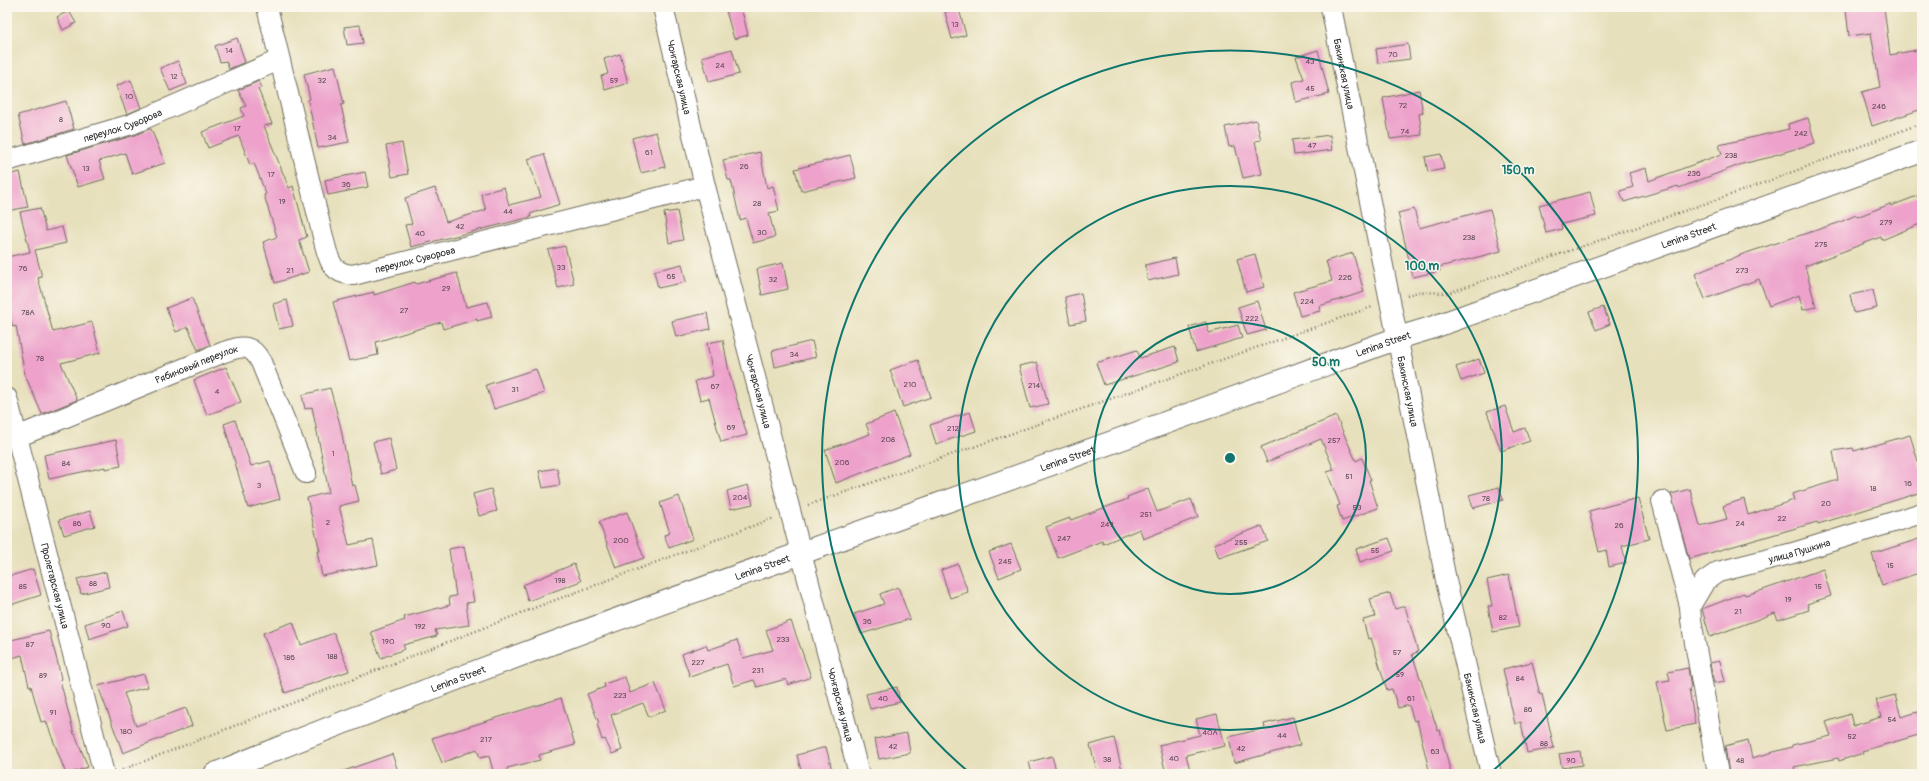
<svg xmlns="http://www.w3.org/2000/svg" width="1929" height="781" font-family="Pangolin,sans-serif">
  <rect width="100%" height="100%" fill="#fbf7ec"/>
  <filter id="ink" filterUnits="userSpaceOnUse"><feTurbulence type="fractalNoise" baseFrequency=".025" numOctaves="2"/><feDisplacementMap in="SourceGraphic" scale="8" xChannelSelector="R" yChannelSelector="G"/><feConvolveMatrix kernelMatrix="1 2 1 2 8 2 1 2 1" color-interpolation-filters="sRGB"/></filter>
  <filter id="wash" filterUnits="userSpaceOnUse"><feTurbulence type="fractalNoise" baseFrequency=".012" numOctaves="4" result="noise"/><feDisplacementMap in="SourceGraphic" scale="16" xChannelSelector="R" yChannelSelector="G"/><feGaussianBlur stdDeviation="0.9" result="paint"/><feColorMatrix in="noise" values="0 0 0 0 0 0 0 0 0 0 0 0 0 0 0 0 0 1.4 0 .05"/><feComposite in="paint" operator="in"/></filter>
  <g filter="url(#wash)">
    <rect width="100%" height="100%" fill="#e7e0bc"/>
    <g id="blocks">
      <!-- building -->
      <path fill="#eda1cb" d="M 725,7 L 741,7 L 748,35 L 734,39 Z
        M 1871,7 L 1884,7 L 1890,55 L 1922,49 L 1922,109 L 1872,126 L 1862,92 L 1880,87 L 1871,33 L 1849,36 L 1846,10 Z
        M 959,9 L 966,35 L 952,39 L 945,12 Z
        M 69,11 L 76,23 L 63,30 L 57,17 Z
        M 360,25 L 363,43 L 347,45 L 344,27 Z
        M 237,38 L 245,62 L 229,69 L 226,61 L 220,62 L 215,46 Z
        M 1408,44 L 1410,59 L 1378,63 L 1376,49 Z
        M 732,49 L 739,74 L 709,82 L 702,57 Z
        M 1318,50 L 1329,94 L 1296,102 L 1292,82 L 1304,79 L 1296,57 Z
        M 620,54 L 628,83 L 605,90 L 601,76 L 608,74 L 604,59 Z
        M 178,61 L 187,84 L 170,91 L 160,68 Z
        M 335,66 L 344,104 L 341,105 L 349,142 L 318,148 L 308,100 L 310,99 L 304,74 Z
        M 131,80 L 141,108 L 127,114 L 116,86 Z
        M 259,81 L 262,88 L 258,89 L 272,124 L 264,126 L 289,188 L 293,186 L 307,237 L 299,240 L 309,272 L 275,283 L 263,242 L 277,237 L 264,195 L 266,194 L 254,163 L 250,165 L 239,136 L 208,148 L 202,132 L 244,116 L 241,108 L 246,106 L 238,90 Z
        M 1419,90 L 1423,113 L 1419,114 L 1422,135 L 1390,139 L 1383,98 Z
        M 66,101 L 74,129 L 25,144 L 18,115 Z
        M 1808,118 L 1815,143 L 1771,156 L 1771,157 L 1742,164 L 1679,188 L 1678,186 L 1624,202 L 1620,191 L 1633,187 L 1629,173 L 1646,168 L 1649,181 L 1722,154 L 1719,145 L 1789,129 L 1788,124 Z
        M 1256,120 L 1261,140 L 1255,141 L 1262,174 L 1243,178 L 1235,146 L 1229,147 L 1225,127 Z
        M 149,129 L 151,129 L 165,163 L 132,174 L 125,153 L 99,161 L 105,179 L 78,187 L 67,155 L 135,135 Z
        M 656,132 L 665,167 L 641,173 L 632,138 Z
        M 1330,135 L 1332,150 L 1294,155 L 1292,140 Z
        M 402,143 L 408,174 L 392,177 L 386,146 Z
        M 760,152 L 767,188 L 773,186 L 779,211 L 769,213 L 775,237 L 753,243 L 746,218 L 740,220 L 731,180 L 728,180 L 723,160 Z
        M 544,154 L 560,204 L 530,214 L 531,217 L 411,247 L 405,225 L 412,224 L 405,198 L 435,188 L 446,222 L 486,210 L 481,194 L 504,187 L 509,205 L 541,197 L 528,159 Z
        M 1441,154 L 1444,169 L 1428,172 L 1425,157 Z
        M 850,155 L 856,178 L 801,191 L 795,169 Z
        M 20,172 L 28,207 L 7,211 L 7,192 L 10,192 L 7,175 Z
        M 365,172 L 368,187 L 328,195 L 325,180 Z
        M 1590,192 L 1596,216 L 1561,224 L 1562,229 L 1546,233 L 1539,205 Z
        M 1922,194 L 1922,223 L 1882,240 L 1881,237 L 1805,266 L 1816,307 L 1803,310 L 1799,295 L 1769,306 L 1759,279 L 1705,299 L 1695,274 L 1743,254 L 1838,223 L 1856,215 L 1857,217 L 1890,204 L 1891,206 Z
        M 40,208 L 46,231 L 62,227 L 66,243 L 35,250 L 42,277 L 38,278 L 53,332 L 92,322 L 100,353 L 61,363 L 77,400 L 42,414 L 25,375 L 16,326 L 13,327 L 7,307 L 7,257 L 30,252 L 20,212 Z
        M 1414,209 L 1419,228 L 1490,209 L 1501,251 L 1439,267 L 1440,271 L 1413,277 L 1398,213 Z
        M 677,211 L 683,240 L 669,243 L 664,213 Z
        M 565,246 L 574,284 L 558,288 L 548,250 Z
        M 1353,253 L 1364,292 L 1319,306 L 1320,311 L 1300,316 L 1293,292 L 1332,281 L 1326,261 Z
        M 1255,254 L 1264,287 L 1246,292 L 1237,259 Z
        M 1175,258 L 1178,274 L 1148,281 L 1145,265 Z
        M 783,263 L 788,289 L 762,295 L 757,269 Z
        M 682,264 L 686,282 L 658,288 L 654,271 Z
        M 457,273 L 466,307 L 488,302 L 492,317 L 477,321 L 477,319 L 443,329 L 441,322 L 376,342 L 378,355 L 349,361 L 333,302 L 374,292 L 374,295 L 415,282 L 416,284 Z
        M 1873,290 L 1877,308 L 1854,313 L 1850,295 Z
        M 1081,293 L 1086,321 L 1070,324 L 1065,297 Z
        M 192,298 L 210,345 L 198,350 L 188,327 L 176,332 L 166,308 Z
        M 287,300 L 293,326 L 279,329 L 273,304 Z
        M 1257,301 L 1266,330 L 1247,335 L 1238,307 Z
        M 1603,307 L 1610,324 L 1596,330 L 1589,312 Z
        M 707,313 L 710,329 L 676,337 L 672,321 Z
        M 1206,322 L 1209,333 L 1238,325 L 1242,338 L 1196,352 L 1189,327 Z
        M 723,340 L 729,372 L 747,435 L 721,442 L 709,398 L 700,400 L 695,381 L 713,376 L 707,343 Z
        M 812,341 L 816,357 L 775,367 L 772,351 Z
        M 1175,347 L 1179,362 L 1104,385 L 1096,363 L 1137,350 L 1140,358 Z
        M 1479,359 L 1484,373 L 1461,381 L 1456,367 Z
        M 918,360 L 931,397 L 903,407 L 890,370 Z
        M 1037,362 L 1048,404 L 1030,408 L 1019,366 Z
        M 226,367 L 241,402 L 207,415 L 194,380 Z
        M 536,369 L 544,393 L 494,409 L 486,385 Z
        M 330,388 L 340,424 L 352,486 L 355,485 L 359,501 L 339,506 L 349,545 L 373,540 L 378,565 L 322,576 L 317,551 L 320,551 L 307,498 L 329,492 L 312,407 L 305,409 L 302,395 Z
        M 1505,406 L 1514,432 L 1525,428 L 1530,441 L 1501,451 L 1487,412 Z
        M 970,412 L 976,431 L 936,444 L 930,425 Z
        M 894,413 L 910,454 L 836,483 L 825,450 L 870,434 L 866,424 Z
        M 1336,416 L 1356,461 L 1362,458 L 1371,480 L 1369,480 L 1378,508 L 1342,521 L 1337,506 L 1340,505 L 1327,472 L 1334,470 L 1321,439 L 1267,462 L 1261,447 Z
        M 235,420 L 251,466 L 270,461 L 280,499 L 248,508 L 224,424 Z
        M 1910,435 L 1922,474 L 1922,492 L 1838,518 L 1818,524 L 1817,522 L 1689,559 L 1671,494 L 1690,489 L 1700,526 L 1727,519 L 1723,506 L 1744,499 L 1748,515 L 1794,500 L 1792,494 L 1838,480 L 1833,451 L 1853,448 L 1854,451 Z
        M 389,438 L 396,470 L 381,474 L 373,442 Z
        M 116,440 L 121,466 L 105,469 L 105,467 L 49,479 L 44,455 Z
        M 557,468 L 560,485 L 543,488 L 539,471 Z
        M 748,485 L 753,504 L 731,509 L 727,491 Z
        M 1499,487 L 1503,500 L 1473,508 L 1469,495 Z
        M 491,489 L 497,511 L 479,516 L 473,494 Z
        M 1148,489 L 1157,512 L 1191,499 L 1198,517 L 1143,539 L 1140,529 L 1103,544 L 1102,541 L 1058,558 L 1046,527 L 1070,518 L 1071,520 L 1128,499 L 1127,497 Z
        M 679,496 L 693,539 L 669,548 L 664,535 L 670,533 L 660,503 Z
        M 1638,498 L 1649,539 L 1622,546 L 1626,563 L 1609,567 L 1606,550 L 1599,552 L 1589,511 Z
        M 90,511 L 95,526 L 64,535 L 59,520 Z
        M 627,512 L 644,558 L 616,568 L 599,522 Z
        M 1262,526 L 1268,541 L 1219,558 L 1214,544 Z
        M 1389,538 L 1394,551 L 1360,562 L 1356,549 Z
        M 1922,538 L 1922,572 L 1882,585 L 1872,554 Z
        M 1011,544 L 1021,569 L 999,578 L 989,552 Z
        M 464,546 L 474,602 L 466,603 L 469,625 L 435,630 L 437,636 L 403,645 L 405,649 L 381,658 L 371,632 L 405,620 L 404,617 L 450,605 L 449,597 L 456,596 L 449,549 Z
        M 574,564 L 581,581 L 528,601 L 523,585 Z
        M 958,564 L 968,592 L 950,598 L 941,570 Z
        M 33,569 L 41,595 L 7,606 L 7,577 Z
        M 1823,569 L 1831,596 L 1807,604 L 1809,610 L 1778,620 L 1775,613 L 1710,637 L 1702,609 L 1744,593 L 1745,595 L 1760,591 Z
        M 106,572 L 109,587 L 81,594 L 77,579 Z
        M 1509,575 L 1519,627 L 1493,632 L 1488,606 L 1492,606 L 1487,580 Z
        M 898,587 L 910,619 L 861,634 L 854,614 L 884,604 L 880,594 Z
        M 1390,593 L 1395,609 L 1405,606 L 1418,652 L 1412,654 L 1438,731 L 1440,730 L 1451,774 L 1430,774 L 1417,720 L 1414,721 L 1409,705 L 1398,708 L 1392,689 L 1387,690 L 1371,638 L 1368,639 L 1363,620 L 1375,617 L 1370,599 Z
        M 123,611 L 128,626 L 89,639 L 85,624 Z
        M 791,621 L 811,677 L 788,685 L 786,679 L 757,687 L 754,680 L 734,686 L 727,664 L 690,677 L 682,654 L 706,645 L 708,650 L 737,640 L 743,658 L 773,650 L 766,630 Z
        M 293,622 L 301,645 L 334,633 L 349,671 L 285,693 L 263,633 Z
        M 49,631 L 58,664 L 61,679 L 60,680 L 74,734 L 75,734 L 88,767 L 68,774 L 66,774 L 46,721 L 41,722 L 31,686 L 29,686 L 22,655 L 9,659 L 7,650 L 7,641 Z
        M 1720,661 L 1725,681 L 1714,683 L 1710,663 Z
        M 1532,662 L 1540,695 L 1542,694 L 1554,748 L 1527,753 L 1521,722 L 1515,724 L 1503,669 Z
        M 1688,668 L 1691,688 L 1689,689 L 1695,724 L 1667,730 L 1657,682 L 1670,680 L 1668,672 Z
        M 144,674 L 148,687 L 124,693 L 136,726 L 186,708 L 192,726 L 123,753 L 98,686 Z
        M 625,677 L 630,693 L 655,683 L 666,710 L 649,717 L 643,703 L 611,715 L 622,750 L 612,754 L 605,739 L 602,740 L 597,724 L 599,723 L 587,694 L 605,687 L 604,684 Z
        M 897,687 L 900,702 L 870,709 L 866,694 Z
        M 1895,695 L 1901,717 L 1918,712 L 1922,725 L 1922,734 L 1862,751 L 1863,753 L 1839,761 L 1838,758 L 1794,767 L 1796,774 L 1729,774 L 1725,746 L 1748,740 L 1752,758 L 1792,747 L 1792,745 L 1831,736 L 1826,722 L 1850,714 L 1853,726 L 1881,717 L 1876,700 Z
        M 561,698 L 575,745 L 539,755 L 540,760 L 507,768 L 508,774 L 494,774 L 489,756 L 480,758 L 477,749 L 442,763 L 432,738 Z
        M 1217,714 L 1225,746 L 1186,755 L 1190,770 L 1166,774 L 1159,745 L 1200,735 L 1196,719 Z
        M 1293,717 L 1300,745 L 1234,763 L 1229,737 L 1265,728 L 1264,724 Z
        M 907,733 L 910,753 L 879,759 L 875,739 Z
        M 1114,738 L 1123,774 L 1098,774 L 1090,745 Z
        M 826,747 L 832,770 L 818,774 L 802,774 L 797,755 Z
        M 1580,751 L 1582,765 L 1562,768 L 1559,754 Z
        M 392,754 L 399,774 L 342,774 L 341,772 Z
        M 1052,756 L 1057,774 L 1032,774 L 1029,762 Z"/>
    </g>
  </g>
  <g filter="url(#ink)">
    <use href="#blocks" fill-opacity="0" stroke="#6d6a5e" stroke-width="1"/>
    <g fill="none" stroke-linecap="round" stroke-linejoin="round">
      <defs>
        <g id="minor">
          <path id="s1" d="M 267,7 L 325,245 C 330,264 333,273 353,275 L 705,186"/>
          <path id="s2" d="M 663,7 L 705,186 L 859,774"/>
          <path id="s3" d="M 1331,7 L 1447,585 L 1491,774"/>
          <path id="s4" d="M 7,161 L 132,124 L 279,60"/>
          <path id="s5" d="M 7,398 L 104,774"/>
          <path id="s6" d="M 17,437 L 224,352 C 241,346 251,343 261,362 L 306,473"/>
          <path d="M 1662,501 L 1690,606 L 1691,620 L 1718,774"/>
          <path id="s7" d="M 1690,606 L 1705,581 L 1718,572 L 1793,553 L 1922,513"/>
        </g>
        <g id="tertiary">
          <path id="s8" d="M 215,774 C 454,676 697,590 939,504 C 1093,450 1245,394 1398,338 L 1431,328 L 1922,151"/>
        </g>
      </defs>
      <!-- minor casing -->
      <use href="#minor" stroke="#6d6a5e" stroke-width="22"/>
      <!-- tertiary casing -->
      <use href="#tertiary" stroke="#6d6a5e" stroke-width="24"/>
      <!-- path -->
      <path stroke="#6d6a5e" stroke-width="2.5" stroke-dasharray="1 3" stroke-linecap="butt" d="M 1407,295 L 1418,292 L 1448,293 L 1750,188 L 1922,123
        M 808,505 L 1372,307
        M 122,770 L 542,605 L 774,518"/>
      <!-- minor -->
      <use href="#minor" stroke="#fff" stroke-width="20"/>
      <!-- tertiary -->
      <use href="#tertiary" stroke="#fff" stroke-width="22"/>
    </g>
  </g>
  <!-- distance rings -->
  <g fill="none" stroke="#0f766e" stroke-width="2">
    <circle cx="1230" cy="458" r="136"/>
    <circle cx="1230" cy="458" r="272"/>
    <path d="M970 773A408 408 0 1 1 1490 773"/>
  </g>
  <g text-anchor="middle" stroke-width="3" stroke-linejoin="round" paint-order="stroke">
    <!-- number labels -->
    <g font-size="8" fill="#5c4853">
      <text x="955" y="27">13</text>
      <text x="229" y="53">14</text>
      <text x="1393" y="57">70</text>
      <text x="1310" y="64">43</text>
      <text x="720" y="68">24</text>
      <text x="174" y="79">12</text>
      <text x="322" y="83">32</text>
      <text x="614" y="83">59</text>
      <text x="1310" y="91">45</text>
      <text x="129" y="99">10</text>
      <text x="1403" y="108">72</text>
      <text x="1879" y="109">246</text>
      <text x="61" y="122">8</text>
      <text x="237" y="131">17</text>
      <text x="1405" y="134">74</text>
      <text x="1801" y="136">242</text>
      <text x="332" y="140">34</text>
      <text x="1312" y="148">47</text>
      <text x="649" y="155">61</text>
      <text x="1731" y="158">238</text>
      <text x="744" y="169">26</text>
      <text x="86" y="171">13</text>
      <text x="1694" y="176">236</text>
      <text x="271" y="177">17</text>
      <text x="346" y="187">36</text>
      <text x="282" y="204">19</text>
      <text x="757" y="206">28</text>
      <text x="508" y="214">44</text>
      <text x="1886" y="225">279</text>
      <text x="460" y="229">42</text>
      <text x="762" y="235">30</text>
      <text x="420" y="236">40</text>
      <text x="1469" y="240">238</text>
      <text x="1821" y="247">275</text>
      <text x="561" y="270">33</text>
      <text x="23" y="271">76</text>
      <text x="290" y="273">21</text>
      <text x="1742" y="273">273</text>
      <text x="671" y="279">65</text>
      <text x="1345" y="280">226</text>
      <text x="773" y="282">32</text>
      <text x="446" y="291">29</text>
      <text x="1307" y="304">224</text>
      <text x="404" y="313">27</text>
      <text x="28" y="315">78А</text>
      <text x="1252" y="321">222</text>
      <text x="794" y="357">34</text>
      <text x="40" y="361">78</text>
      <text x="910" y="387">210</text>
      <text x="1034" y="388">214</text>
      <text x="715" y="389">67</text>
      <text x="515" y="392">31</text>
      <text x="217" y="394">4</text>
      <text x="731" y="430">69</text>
      <text x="953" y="431">212</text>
      <text x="888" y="442">208</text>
      <text x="1334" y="443">257</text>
      <text x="333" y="456">1</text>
      <text x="842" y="465">206</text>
      <text x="66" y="466">84</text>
      <text x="1349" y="479">51</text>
      <text x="1908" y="486">16</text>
      <text x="259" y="488">3</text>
      <text x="1873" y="491">18</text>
      <text x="740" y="500">204</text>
      <text x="1486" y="501">78</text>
      <text x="1826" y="506">20</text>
      <text x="1357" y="510">53</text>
      <text x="1146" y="517">251</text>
      <text x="1782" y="521">22</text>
      <text x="328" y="525">2</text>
      <text x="77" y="526">86</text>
      <text x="1740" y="526">24</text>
      <text x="1107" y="527">249</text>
      <text x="1619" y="528">26</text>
      <text x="1064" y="541">247</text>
      <text x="621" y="543">200</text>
      <text x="1241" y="545">255</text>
      <text x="1375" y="553">55</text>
      <text x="1005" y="564">245</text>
      <text x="1890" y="568">15</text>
      <text x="560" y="583">198</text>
      <text x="93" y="586">88</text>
      <text x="23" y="589">85</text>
      <text x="1818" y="589">15</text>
      <text x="1788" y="602">19</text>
      <text x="1738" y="614">21</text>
      <text x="1503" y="620">82</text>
      <text x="867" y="624">36</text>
      <text x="106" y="628">90</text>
      <text x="420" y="629">192</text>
      <text x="783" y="642">233</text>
      <text x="388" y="644">190</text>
      <text x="30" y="647">87</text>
      <text x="1397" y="655">57</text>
      <text x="332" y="659">188</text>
      <text x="289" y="660">186</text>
      <text x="698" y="665">227</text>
      <text x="758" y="673">231</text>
      <text x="1400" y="677">59</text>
      <text x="43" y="678">89</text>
      <text x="1520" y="681">84</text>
      <text x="620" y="698">223</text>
      <text x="883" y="701">40</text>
      <text x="1411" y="701">61</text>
      <text x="1528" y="712">86</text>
      <text x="53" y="715">91</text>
      <text x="1892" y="722">54</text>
      <text x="126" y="734">180</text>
      <text x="1210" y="735">40А</text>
      <text x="1282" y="738">44</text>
      <text x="1852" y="739">52</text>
      <text x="486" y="742">217</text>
      <text x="1544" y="746">88</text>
      <text x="893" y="749">42</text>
      <text x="1241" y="751">42</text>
      <text x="1435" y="754">63</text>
      <text x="1174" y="761">40</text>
      <text x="1107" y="762">38</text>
      <text x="1571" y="763">90</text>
      <text x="1740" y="763">48</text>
    </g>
    <!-- street labels -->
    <g font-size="10" fill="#2b2b2b" stroke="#fbf7ec">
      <text dy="4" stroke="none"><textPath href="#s3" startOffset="68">Бакинская улица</textPath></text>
      <text dy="4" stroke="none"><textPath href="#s2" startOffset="72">Чонгарская улица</textPath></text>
      <text dy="4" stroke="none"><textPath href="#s4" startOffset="121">переулок Суворова</textPath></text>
      <text dy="4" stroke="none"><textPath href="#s8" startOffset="1569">Lenina Street</textPath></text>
      <text dy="4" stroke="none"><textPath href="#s1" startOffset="354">переулок Суворова</textPath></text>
      <text dy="4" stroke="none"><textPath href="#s8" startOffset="1245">Lenina Street</textPath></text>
      <text dy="4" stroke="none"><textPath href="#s6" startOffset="194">Рябиновый переулок</textPath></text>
      <text dy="4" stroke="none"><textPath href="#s2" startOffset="396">Чонгарская улица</textPath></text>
      <text dy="4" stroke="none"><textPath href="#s3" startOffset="392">Бакинская улица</textPath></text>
      <text dy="4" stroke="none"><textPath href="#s8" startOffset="909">Lenina Street</textPath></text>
      <text dy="4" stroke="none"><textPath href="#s7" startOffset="129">улица Пушкина</textPath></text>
      <text dy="4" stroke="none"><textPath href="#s8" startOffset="585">Lenina Street</textPath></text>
      <text dy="4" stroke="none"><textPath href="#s5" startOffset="194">Пролетарская улица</textPath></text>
      <text dy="4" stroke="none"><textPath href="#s8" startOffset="261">Lenina Street</textPath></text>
      <text dy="4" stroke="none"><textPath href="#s2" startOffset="720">Чонгарская улица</textPath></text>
      <text dy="4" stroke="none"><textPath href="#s3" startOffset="716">Бакинская улица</textPath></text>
    </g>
  </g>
  <circle cx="1230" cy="458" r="6" fill="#0f766e" stroke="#fbf7ec" stroke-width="2"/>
  <g font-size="12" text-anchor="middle" font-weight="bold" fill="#0f766e" stroke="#fbf7ec" stroke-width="3" stroke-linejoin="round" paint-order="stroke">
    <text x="1518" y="174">150 m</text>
    <text x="1422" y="270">100 m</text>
    <text x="1326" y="366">50 m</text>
  </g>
  <!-- margin -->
  <rect width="1929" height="781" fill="none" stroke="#fbf7ec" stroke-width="24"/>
</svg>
